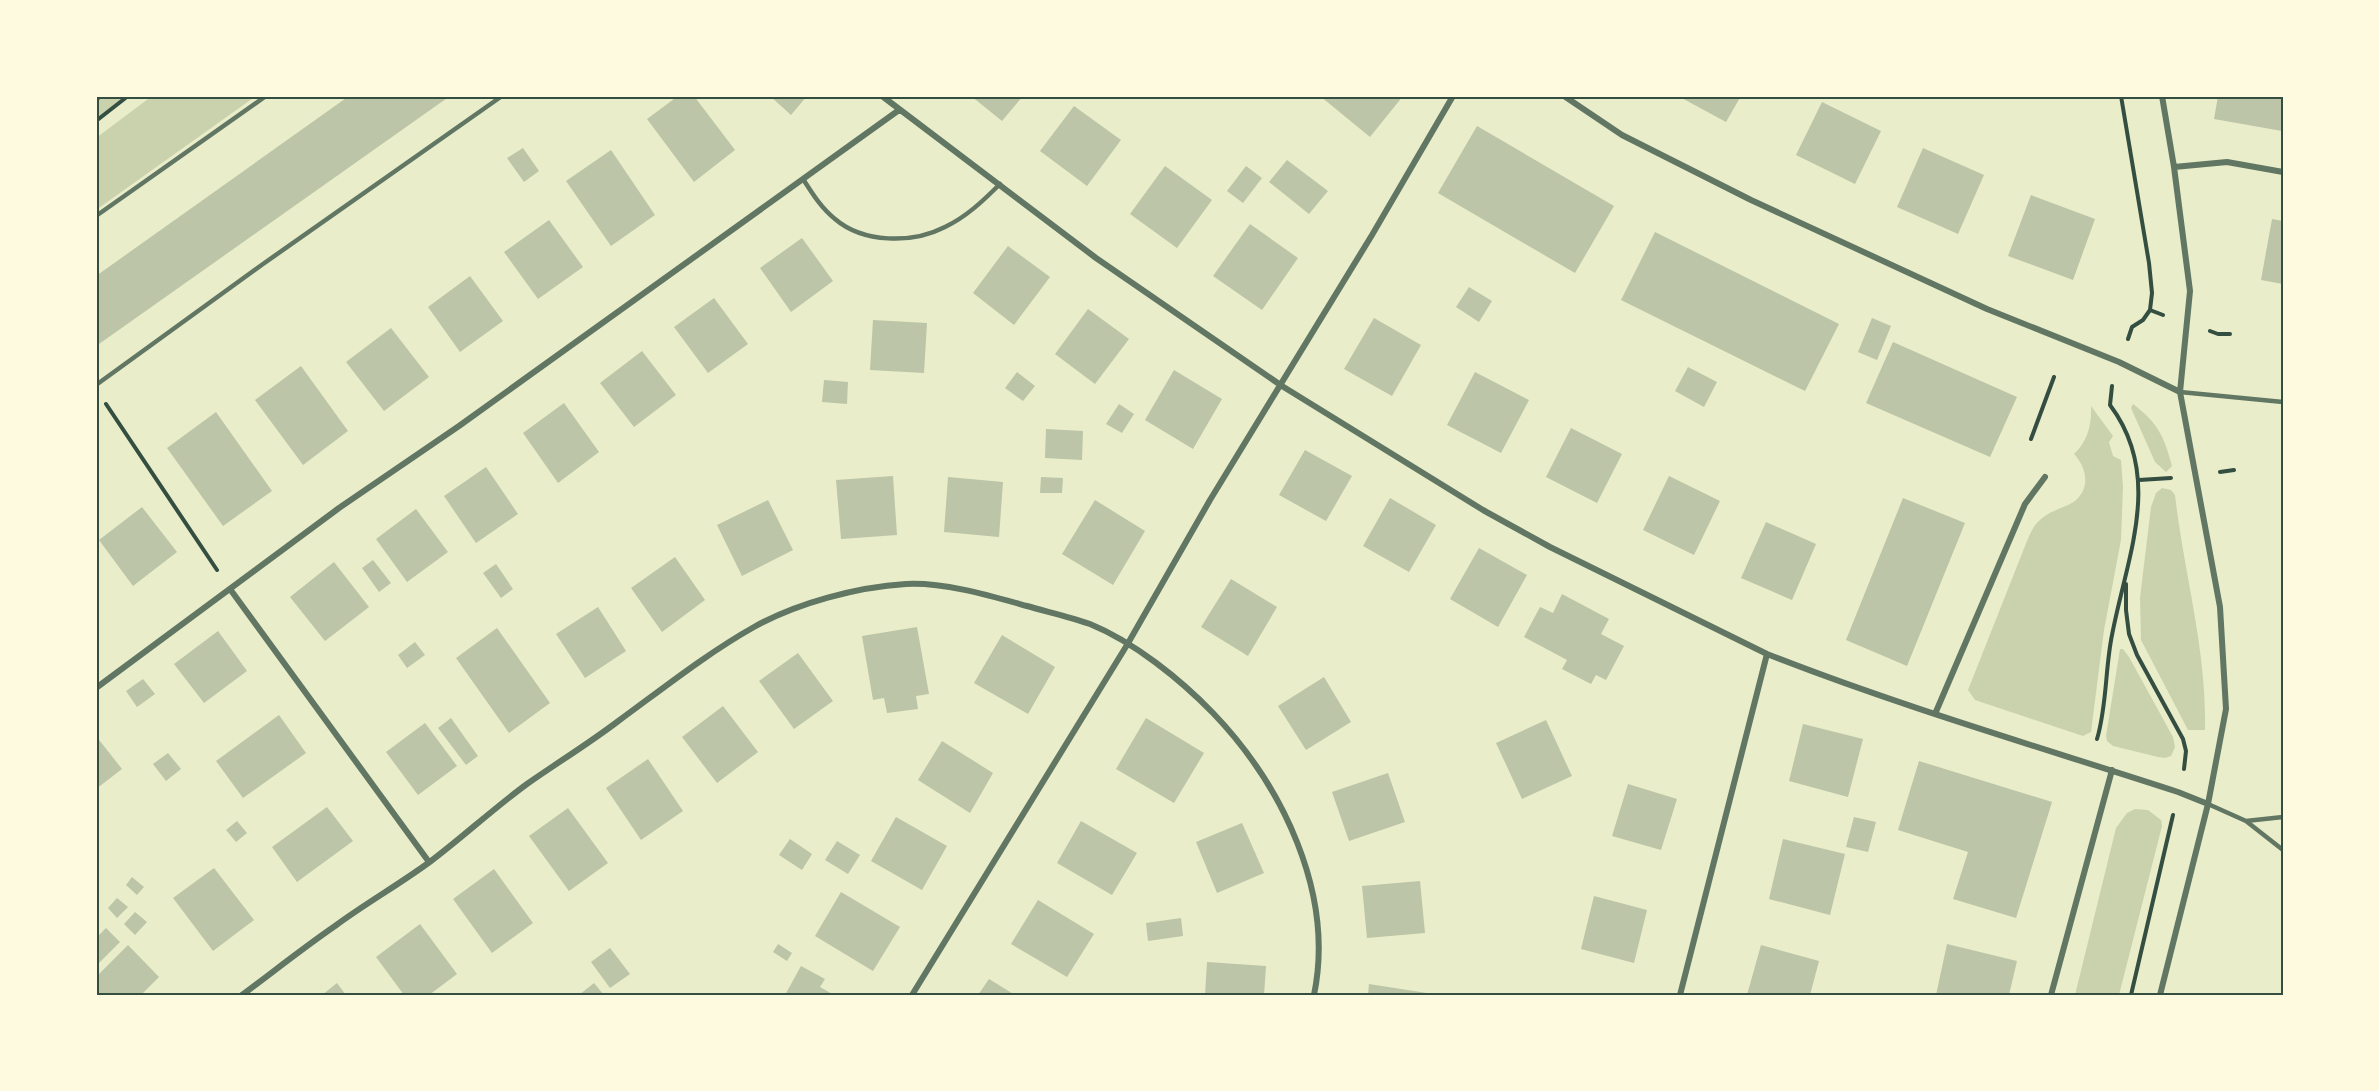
<svg xmlns="http://www.w3.org/2000/svg" width="2379" height="1091" font-family="Arial,sans-serif">
  <rect width="100%" height="100%" fill="#e9edc9"/>
  <!-- green -->
  <path fill="#cad2ad" d="M 96,96 L 130,96 L 96,120 Z
    M 152,96 L 256,96 L 96,210 L 96,138 Z
    M 2133,404 C 2158,423 2164,436 2172,466 L 2166,472 L 2155,462 L 2131,408 Z
    M 2091,406 L 2113,436 L 2109,442 L 2113,456 L 2121,460 L 2123,487 L 2121,540 L 2104,630 L 2091,732 L 2083,736 L 1975,700 L 1968,690 L 2027,541 C 2030,534 2033,526 2039,521 C 2048,512 2057,510 2068,505 C 2091,494 2089,470 2074,454 C 2087,442 2092,425 2091,406 Z
    M 2162,488 L 2171,490 L 2175,495 C 2184,574 2207,650 2205,730 L 2188,730 L 2141,640 L 2140,598 L 2151,507 L 2156,493 Z
    M 2120,649 L 2123,649 L 2129,657 L 2173,737 L 2175,747 L 2171,756 L 2165,758 L 2158,757 L 2113,746 L 2107,741 L 2106,736 Z
    M 2135,809 L 2148,810 L 2161,820 L 2162,826 L 2119,995 L 2075,995 L 2116,828 L 2127,813 Z"/>
  <!-- building -->
  <path fill="#bcc5a7" d="M 349,96 L 450,96 L 99,344 L 96,340 L 96,276 Z
    M 678,96 L 694,96 L 735,150 L 694,182 L 647,119 Z
    M 770,96 L 807,96 L 791,115 Z
    M 971,96 L 1023,96 L 1002,121 Z
    M 1320,96 L 1403,96 L 1370,137 Z
    M 1678,96 L 1741,96 L 1726,122 Z
    M 2218,96 L 2283,96 L 2282,131 L 2214,119 Z
    M 1822,102 L 1881,131 L 1855,184 L 1796,155 Z
    M 1074,106 L 1121,140 L 1087,186 L 1040,151 Z
    M 1477,126 L 1614,206 L 1575,273 L 1438,193 Z
    M 523,148 L 539,171 L 524,182 L 507,158 Z
    M 1923,148 L 1984,175 L 1958,234 L 1897,207 Z
    M 611,150 L 655,215 L 611,246 L 566,181 Z
    M 1287,160 L 1328,191 L 1309,214 L 1269,182 Z
    M 1165,166 L 1212,200 L 1177,248 L 1130,214 Z
    M 1246,166 L 1262,178 L 1243,203 L 1227,191 Z
    M 2031,195 L 2095,219 L 2073,280 L 2008,256 Z
    M 2272,219 L 2283,221 L 2283,284 L 2261,280 Z
    M 549,220 L 583,267 L 538,299 L 504,252 Z
    M 1250,224 L 1298,258 L 1262,310 L 1213,276 Z
    M 1655,232 L 1839,324 L 1805,391 L 1621,300 Z
    M 802,238 L 833,281 L 791,312 L 760,268 Z
    M 1008,246 L 1050,277 L 1014,325 L 973,293 Z
    M 470,276 L 503,321 L 460,352 L 428,307 Z
    M 1469,287 L 1492,301 L 1479,322 L 1456,307 Z
    M 714,298 L 748,344 L 708,373 L 674,327 Z
    M 1088,309 L 1129,339 L 1095,384 L 1055,354 Z
    M 1374,318 L 1421,345 L 1392,396 L 1344,369 Z
    M 1872,318 L 1891,326 L 1877,360 L 1858,352 Z
    M 873,320 L 927,323 L 924,373 L 870,370 Z
    M 391,328 L 429,377 L 384,411 L 346,362 Z
    M 1893,342 L 2017,397 L 1990,457 L 1866,403 Z
    M 642,351 L 676,395 L 634,427 L 600,383 Z
    M 301,366 L 348,431 L 303,465 L 255,400 Z
    M 1688,367 L 1717,382 L 1704,407 L 1675,391 Z
    M 1174,370 L 1222,399 L 1193,449 L 1145,420 Z
    M 1017,372 L 1035,386 L 1023,401 L 1005,388 Z
    M 1475,372 L 1529,400 L 1501,453 L 1447,425 Z
    M 824,380 L 848,382 L 847,404 L 822,402 Z
    M 564,403 L 599,452 L 558,483 L 523,433 Z
    M 1119,404 L 1134,414 L 1122,433 L 1106,424 Z
    M 216,412 L 272,491 L 223,526 L 167,448 Z
    M 1571,428 L 1622,454 L 1597,503 L 1546,477 Z
    M 1046,429 L 1083,431 L 1082,460 L 1045,458 Z
    M 1305,450 L 1352,476 L 1326,521 L 1279,495 Z
    M 486,467 L 518,514 L 476,543 L 444,496 Z
    M 893,476 L 897,535 L 841,539 L 836,480 Z
    M 1669,476 L 1720,501 L 1694,555 L 1643,530 Z
    M 948,477 L 1003,482 L 999,537 L 944,532 Z
    M 1041,477 L 1063,478 L 1062,493 L 1040,493 Z
    M 1390,498 L 1436,525 L 1409,572 L 1363,546 Z
    M 1903,498 L 1965,523 L 1907,666 L 1846,640 Z
    M 768,500 L 793,550 L 742,576 L 717,525 Z
    M 1095,500 L 1145,531 L 1113,585 L 1062,554 Z
    M 142,507 L 177,552 L 133,586 L 99,540 Z
    M 416,509 L 448,552 L 407,582 L 376,539 Z
    M 1766,522 L 1816,544 L 1792,600 L 1741,578 Z
    M 1479,548 L 1527,575 L 1498,627 L 1450,599 Z
    M 675,557 L 705,600 L 662,632 L 631,588 Z
    M 373,560 L 391,583 L 379,592 L 362,568 Z
    M 334,562 L 369,607 L 325,641 L 290,597 Z
    M 496,564 L 513,589 L 501,598 L 483,573 Z
    M 1231,579 L 1277,607 L 1248,656 L 1201,627 Z
    M 1562,594 L 1609,619 L 1601,634 L 1624,646 L 1606,680 L 1596,675 L 1591,684 L 1562,669 L 1567,660 L 1524,637 L 1540,607 L 1553,613 Z
    M 598,607 L 626,651 L 585,678 L 556,634 Z
    M 917,627 L 929,694 L 916,696 L 918,709 L 887,713 L 884,698 L 873,700 L 862,636 Z
    M 497,628 L 550,703 L 509,733 L 456,658 Z
    M 218,631 L 247,671 L 204,703 L 174,664 Z
    M 1002,635 L 1055,667 L 1028,714 L 974,683 Z
    M 415,642 L 425,655 L 407,668 L 398,655 Z
    M 798,653 L 833,701 L 794,729 L 759,681 Z
    M 1324,677 L 1351,722 L 1306,750 L 1278,706 Z
    M 143,679 L 155,694 L 137,707 L 126,691 Z
    M 723,706 L 758,752 L 717,783 L 682,737 Z
    M 279,715 L 306,753 L 243,798 L 216,761 Z
    M 451,718 L 478,756 L 466,765 L 438,728 Z
    M 1146,718 L 1204,753 L 1174,803 L 1116,769 Z
    M 1546,720 L 1572,776 L 1522,799 L 1496,743 Z
    M 425,723 L 457,766 L 418,795 L 386,752 Z
    M 1803,724 L 1863,739 L 1848,797 L 1789,781 Z
    M 96,736 L 122,769 L 96,789 Z
    M 942,741 L 993,773 L 970,813 L 918,780 Z
    M 168,753 L 181,769 L 166,781 L 153,764 Z
    M 648,759 L 683,811 L 641,840 L 606,788 Z
    M 1919,761 L 2052,802 L 2016,918 L 1953,899 L 1968,852 L 1898,830 Z
    M 1388,773 L 1405,822 L 1349,841 L 1332,792 Z
    M 1628,784 L 1677,799 L 1661,850 L 1612,836 Z
    M 327,807 L 353,841 L 297,882 L 272,847 Z
    M 568,808 L 608,863 L 569,891 L 529,836 Z
    M 896,817 L 947,846 L 922,890 L 871,861 Z
    M 1854,817 L 1876,822 L 1868,852 L 1846,847 Z
    M 237,821 L 247,833 L 236,842 L 226,830 Z
    M 1081,821 L 1137,853 L 1112,895 L 1057,863 Z
    M 1242,823 L 1264,873 L 1217,893 L 1196,842 Z
    M 790,839 L 812,854 L 802,870 L 779,855 Z
    M 1783,839 L 1845,854 L 1830,915 L 1769,899 Z
    M 837,841 L 860,855 L 848,874 L 825,860 Z
    M 214,868 L 254,920 L 213,951 L 173,898 Z
    M 494,869 L 533,923 L 492,953 L 453,899 Z
    M 132,877 L 144,887 L 137,895 L 126,885 Z
    M 1420,881 L 1425,933 L 1367,938 L 1362,886 Z
    M 841,892 L 900,927 L 873,971 L 815,936 Z
    M 1594,896 L 1647,910 L 1634,963 L 1581,949 Z
    M 117,898 L 128,907 L 117,918 L 108,908 Z
    M 1038,900 L 1094,934 L 1067,977 L 1011,944 Z
    M 135,912 L 147,922 L 135,935 L 124,924 Z
    M 1181,918 L 1183,936 L 1148,941 L 1146,923 Z
    M 420,924 L 457,974 L 429,995 L 404,995 L 376,957 Z
    M 106,928 L 120,942 L 96,966 L 96,938 Z
    M 778,944 L 792,953 L 787,961 L 773,952 Z
    M 1947,944 L 2017,961 L 2009,995 L 1936,995 Z
    M 128,945 L 159,977 L 141,995 L 97,995 L 96,977 Z
    M 1761,945 L 1819,961 L 1810,995 L 1747,995 Z
    M 610,948 L 630,974 L 610,988 L 591,962 Z
    M 1207,962 L 1266,966 L 1264,995 L 1205,995 Z
    M 801,966 L 825,979 L 820,987 L 834,995 L 785,995 Z
    M 989,979 L 1015,995 L 978,995 Z
    M 337,983 L 346,995 L 322,995 Z
    M 594,983 L 604,995 L 579,995 Z
    M 1369,984 L 1433,994 L 1433,995 L 1368,995 Z"/>
  <g fill="none" stroke-linecap="round" stroke-linejoin="round">
    <!-- path -->
    <path stroke="#344e41" stroke-width="4" d="M 2121,96 L 2149,263 L 2152,293 L 2150,310 L 2143,320 L 2132,327 L 2128,339
      M 96,121 L 128,96
      M 2150,310 L 2163,315
      M 2210,331 L 2218,334 L 2230,334
      M 106,404 L 217,570
      M 2031,439 L 2054,377
      M 2220,472 L 2234,470
      M 2139,480 L 2171,478
      M 2126,584 L 2126,610 L 2129,634 L 2137,655 L 2183,739 L 2186,751 L 2184,769
      M 2097,739 C 2107,706 2105,669 2112,635 C 2127,556 2164,477 2110,405 L 2112,386
      M 2131,995 L 2173,815"/>
    <!-- service -->
    <path stroke="#617663" stroke-width="4.5" d="M 803,179 C 812,193 821,208 835,219 C 863,243 912,244 945,227 C 966,217 983,201 1000,184
      M 96,216 L 266,96
      M 96,385 L 263,264 L 502,96
      M 2180,392 L 2283,402
      M 2208,804 L 2246,821 L 2283,850
      M 2246,821 L 2283,817"/>
    <!-- minor -->
    <path stroke="#617663" stroke-width="6" d="M 882,96 L 1096,258 L 1282,386 L 1483,510 L 1550,547 L 1767,654 C 1902,707 2040,747 2178,792 L 2208,804
      M 1564,96 L 1622,135 L 1751,200 L 1987,309 L 2119,362 L 2180,392
      M 2174,167 L 2227,162 L 2283,172
      M 230,589 L 429,862
      M 96,688 L 339,508 L 459,426 L 899,110
      M 1935,714 L 2025,504 L 2045,477
      M 242,995 C 273,972 303,948 335,926 C 366,903 400,884 431,861 C 464,836 494,808 527,784 C 557,763 588,744 617,722 C 661,690 706,654 754,627 C 797,603 857,587 906,584 C 944,582 991,596 1027,606 C 1048,612 1070,617 1090,624 C 1134,642 1180,679 1213,713 C 1282,785 1335,893 1314,995
      M 912,995 L 1127,645 L 1210,500 L 1372,235 L 1453,96
      M 1680,995 L 1767,654
      M 2051,995 L 2112,770
      M 2160,995 L 2208,804 L 2226,709 L 2220,607 L 2180,392 L 2190,291 L 2174,167 L 2162,96"/>
    <!-- tram -->
    <path stroke="#7c8e77" stroke-width="1.5" d="M 96,102 L 103,96"/>
  </g>
  <!-- border -->
  <rect width="2379" height="1091" fill="none" stroke="#fefae0" stroke-width="195"/>
  <rect x="98" y="98" width="2184" height="896" fill="none" stroke="#344e41" stroke-width="2"/>
</svg>
